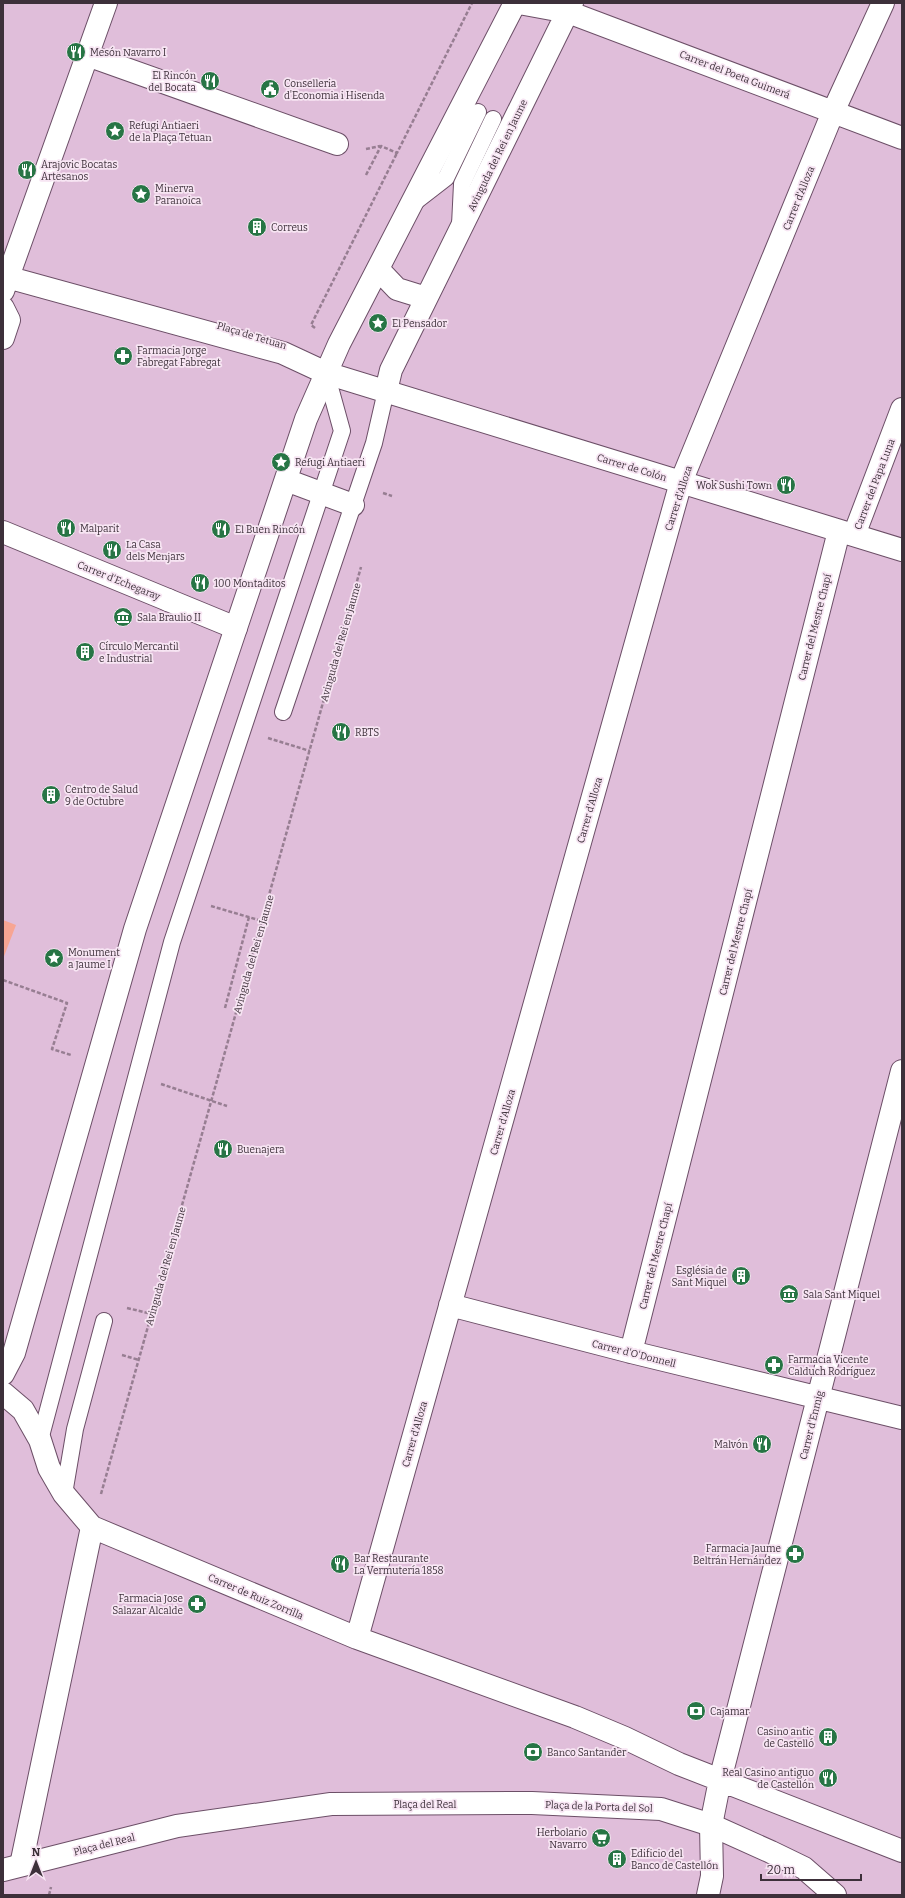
<svg xmlns="http://www.w3.org/2000/svg" width="905" height="1898" font-family="Bitter,serif">
  <rect width="100%" height="100%" fill="#e0beda"/>
  <!-- green -->
  <path fill="#f7a593" d="M 3,920 L 16,925 L 3,959 Z"/>
  <g fill="none" stroke-linecap="round" stroke-linejoin="round">
    <defs>
      <path id="service" d="M 415,202 L 446,178 L 478,112
        M 460,225 L 462,184 L 493,119
        M 283,712 L 374,443 L 386,391
        M 40,1440 L 172,942 L 342,431 L 326,373
        M 64,1494 L 75,1429 L 104,1321"/>
      <path id="pedestrian" d="M 168,600 L 236,628"/>
      <path id="minor" d="M 519,3 L 568,12 L 902,138
        M 87,55 L 337,144
        M 378,269 L 397,289 L 426,298
        M 3,276 L 283,353 L 326,373 L 902,550
        M 3,291 L 106,3
        M 3,308 L 9,320 L 3,338
        M 386,391 L 391,370 L 572,3
        M 286,480 L 353,505
        M 3,532 L 168,600
        M 854,535 L 902,409
        M 450,1305 L 631,1352 L 902,1418
        M 631,1352 L 839,531
        M 3,1374 L 14,1353 L 135,929 L 306,419 L 339,344 L 515,3
        M 3,1393 L 23,1410 L 40,1440 L 49,1468 L 64,1494 L 92,1527 L 357,1638 L 575,1717 L 625,1738 L 679,1764 L 902,1851
        M 357,1638 L 681,482 L 833,112 L 883,3
        M 21,1865 L 92,1527
        M 708,1895 L 712,1876 L 711,1825 L 720,1780 L 902,1071"/>
      <path id="tertiary" d="M 3,1870 L 177,1826 L 331,1804 L 532,1803 L 661,1809 L 711,1825 L 771,1852 L 804,1868 L 835,1895"/>
    </defs>
    <!-- service casing -->
    <use href="#service" stroke="#6c4f67" stroke-width="18"/>
    <!-- pedestrian casing -->
    <use href="#pedestrian" stroke="#6c4f67" stroke-width="24"/>
    <!-- minor casing -->
    <use href="#minor" stroke="#6c4f67" stroke-width="24"/>
    <!-- tertiary casing -->
    <use href="#tertiary" stroke="#6c4f67" stroke-width="24"/>
    <!-- path -->
    <path stroke="#977e92" stroke-width="2.5" stroke-dasharray="4 2" stroke-linecap="butt" d="M 366,149 L 380,146
      M 366,175 L 381,146 L 397,153 L 472,3
      M 315,328 L 311,325 L 397,153
      M 383,493 L 392,496
      M 268,738 L 310,751
      M 211,906 L 262,921
      M 3,980 L 67,1003 L 52,1049 L 71,1055
      M 225,1008 L 249,917
      M 161,1084 L 227,1106
      M 127,1308 L 152,1314
      M 122,1355 L 139,1360
      M 101,1494 L 361,567
      M 49,1895 L 51,1887"/>
    <!-- service -->
    <use href="#service" stroke="#fff" stroke-width="16"/>
    <!-- pedestrian -->
    <use href="#pedestrian" stroke="#fff" stroke-width="22"/>
    <!-- minor -->
    <use href="#minor" stroke="#fff" stroke-width="22"/>
    <!-- tertiary -->
    <use href="#tertiary" stroke="#fff" stroke-width="22"/>
  </g>
  <!-- icons -->
  <defs>
    <symbol id="restaurant-disc" viewBox="-11 -11 22 22"><circle r="9.5" fill="#277545" stroke="#f7e5f3"/><path d="M-5-6h1v4h1v-4h1v4h1v-4h1v5L-1.5 .5V6h-2V.5L-5-1ZM5-6V6H3V1.5H1.5Q1.5-4 5-6Z" fill="#fff"/></symbol>
    <symbol id="civic-disc" viewBox="-11 -11 22 22"><circle r="9.5" fill="#277545" stroke="#f7e5f3"/><path d="M-.6-6.5H3V-4.5H.6V-3L4-1V1h2V6H-6V1h2V-1L-.6-3ZM-1.2 2.5V6h2.4V2.5Z" fill="#fff"/></symbol>
    <symbol id="sight-disc" viewBox="-11 -11 22 22"><circle r="9.5" fill="#277545" stroke="#f7e5f3"/><path d="M0-6L1.8-2.2L6-1.7L2.9 1.2L3.7 5.4L0 3.3L-3.7 5.4L-2.9 1.2L-6-1.7L-1.8-2.2Z" fill="#fff"/></symbol>
    <symbol id="building-disc" viewBox="-11 -11 22 22"><circle r="9.5" fill="#277545" stroke="#f7e5f3"/><path d="M-4-6H4V6H1V3H-1V6H-4ZM-2.5-4.3h1.7v1.8h-1.7ZM.8-4.3h1.7v1.8H.8ZM-2.5-1h1.7V.8h-1.7ZM.8-1h1.7V.8H.8Z" fill="#fff"/></symbol>
    <symbol id="pharmacy-disc" viewBox="-11 -11 22 22"><circle r="9.5" fill="#277545" stroke="#f7e5f3"/><path d="M-2-6h4v4h4v4h-4v4h-4v-4h-4v-4h4Z" fill="#fff"/></symbol>
    <symbol id="museum-disc" viewBox="-11 -11 22 22"><circle r="9.5" fill="#277545" stroke="#f7e5f3"/><path d="M0-6L6-3V-2H-6V-3ZM-5-1h2V3h-2ZM-1-1h2V3h-2ZM3-1h2V3H3ZM-6 4H6V6H-6Z" fill="#fff"/></symbol>
    <symbol id="bank-disc" viewBox="-11 -11 22 22"><circle r="9.5" fill="#277545" stroke="#f7e5f3"/><path d="M-6-4H6V4H-6ZM0-2.3a2.3 2.3 0 1 0 0 4.6a2.3 2.3 0 1 0 0-4.6Z" fill="#fff"/></symbol>
    <symbol id="supermarket-disc" viewBox="-11 -11 22 22"><circle r="9.5" fill="#277545" stroke="#f7e5f3"/><path d="M-6-5.5h2.5l.6 2H6L4.5 2H-2.5L-4.4-4H-6ZM-1.5 3.2a1.3 1.3 0 1 0 .1 0ZM3 3.2a1.3 1.3 0 1 0 .1 0Z" fill="#fff"/></symbol>
  </defs>
  <g fill-rule="evenodd">
    <use href="#restaurant-disc" x="65" y="41" width="22" height="22"/>
    <use href="#restaurant-disc" x="199" y="70" width="22" height="22"/>
    <use href="#civic-disc" x="259" y="78" width="22" height="22"/>
    <use href="#sight-disc" x="104" y="120" width="22" height="22"/>
    <use href="#restaurant-disc" x="16" y="159" width="22" height="22"/>
    <use href="#sight-disc" x="130" y="183" width="22" height="22"/>
    <use href="#building-disc" x="246" y="216" width="22" height="22"/>
    <use href="#sight-disc" x="367" y="312" width="22" height="22"/>
    <use href="#pharmacy-disc" x="112" y="345" width="22" height="22"/>
    <use href="#sight-disc" x="270" y="451" width="22" height="22"/>
    <use href="#restaurant-disc" x="775" y="474" width="22" height="22"/>
    <use href="#restaurant-disc" x="55" y="517" width="22" height="22"/>
    <use href="#restaurant-disc" x="210" y="518" width="22" height="22"/>
    <use href="#restaurant-disc" x="101" y="539" width="22" height="22"/>
    <use href="#restaurant-disc" x="189" y="572" width="22" height="22"/>
    <use href="#museum-disc" x="112" y="606" width="22" height="22"/>
    <use href="#building-disc" x="74" y="641" width="22" height="22"/>
    <use href="#restaurant-disc" x="330" y="721" width="22" height="22"/>
    <use href="#building-disc" x="40" y="784" width="22" height="22"/>
    <use href="#sight-disc" x="43" y="947" width="22" height="22"/>
    <use href="#restaurant-disc" x="212" y="1138" width="22" height="22"/>
    <use href="#building-disc" x="730" y="1265" width="22" height="22"/>
    <use href="#museum-disc" x="778" y="1283" width="22" height="22"/>
    <use href="#pharmacy-disc" x="763" y="1354" width="22" height="22"/>
    <use href="#restaurant-disc" x="751" y="1433" width="22" height="22"/>
    <use href="#pharmacy-disc" x="784" y="1543" width="22" height="22"/>
    <use href="#restaurant-disc" x="329" y="1553" width="22" height="22"/>
    <use href="#pharmacy-disc" x="186" y="1593" width="22" height="22"/>
    <use href="#bank-disc" x="685" y="1700" width="22" height="22"/>
    <use href="#building-disc" x="817" y="1726" width="22" height="22"/>
    <use href="#bank-disc" x="522" y="1741" width="22" height="22"/>
    <use href="#restaurant-disc" x="817" y="1767" width="22" height="22"/>
    <use href="#supermarket-disc" x="590" y="1827" width="22" height="22"/>
    <use href="#building-disc" x="606" y="1848" width="22" height="22"/>
  </g>
  <g text-anchor="middle" stroke-width="3.5" stroke-linejoin="round" paint-order="stroke">
    <!-- poi labels -->
    <g font-size="10" fill="#3d303a" stroke="#f7e5f3" text-anchor="start">
      <text x="90" y="56">Mesón Navarro I</text>
      <text x="196" y="79" text-anchor="end">El Rincón<tspan x="196" dy="12">del Bocata</tspan></text>
      <text x="284" y="87">Conselleria<tspan x="284" dy="12">d'Economia i Hisenda</tspan></text>
      <text x="129" y="129">Refugi Antiaeri<tspan x="129" dy="12">de la Plaça Tetuan</tspan></text>
      <text x="41" y="168">Arajovic Bocatas<tspan x="41" dy="12">Artesanos</tspan></text>
      <text x="155" y="192">Minerva<tspan x="155" dy="12">Paranoica</tspan></text>
      <text x="271" y="231">Correus</text>
      <text x="392" y="327">El Pensador</text>
      <text x="137" y="354">Farmacia Jorge<tspan x="137" dy="12">Fabregat Fabregat</tspan></text>
      <text x="295" y="466">Refugi Antiaeri</text>
      <text x="772" y="489" text-anchor="end">Wok Sushi Town</text>
      <text x="80" y="532">Malparit</text>
      <text x="235" y="533">El Buen Rincón</text>
      <text x="126" y="548">La Casa<tspan x="126" dy="12">dels Menjars</tspan></text>
      <text x="214" y="587">100 Montaditos</text>
      <text x="137" y="621">Sala Braulio II</text>
      <text x="99" y="650">Círculo Mercantil<tspan x="99" dy="12">e Industrial</tspan></text>
      <text x="355" y="736">RBTS</text>
      <text x="65" y="793">Centro de Salud<tspan x="65" dy="12">9 de Octubre</tspan></text>
      <text x="68" y="956">Monument<tspan x="68" dy="12">a Jaume I</tspan></text>
      <text x="237" y="1153">Buenajera</text>
      <text x="727" y="1274" text-anchor="end">Església de<tspan x="727" dy="12">Sant Miquel</tspan></text>
      <text x="803" y="1298">Sala Sant Miquel</text>
      <text x="788" y="1363">Farmacia Vicente<tspan x="788" dy="12">Calduch Rodríguez</tspan></text>
      <text x="748" y="1448" text-anchor="end">Malvón</text>
      <text x="781" y="1552" text-anchor="end">Farmacia Jaume<tspan x="781" dy="12">Beltrán Hernández</tspan></text>
      <text x="354" y="1562">Bar Restaurante<tspan x="354" dy="12">La Vermutería 1858</tspan></text>
      <text x="183" y="1602" text-anchor="end">Farmacia Jose<tspan x="183" dy="12">Salazar Alcalde</tspan></text>
      <text x="710" y="1715">Cajamar</text>
      <text x="814" y="1735" text-anchor="end">Casino antic<tspan x="814" dy="12">de Castelló</tspan></text>
      <text x="547" y="1756">Banco Santander</text>
      <text x="814" y="1776" text-anchor="end">Real Casino antiguo<tspan x="814" dy="12">de Castellón</tspan></text>
      <text x="587" y="1836" text-anchor="end">Herbolario<tspan x="587" dy="12">Navarro</tspan></text>
      <text x="631" y="1857">Edificio del<tspan x="631" dy="12">Banco de Castellón</tspan></text>
    </g>
    <!-- street labels -->
    <g font-size="10" fill="#3d303a" stroke="#f7e5f3">
      <text transform="translate(735 74) rotate(21)" y="4">Carrer del Poeta Guimerá</text>
      <text transform="translate(497 155) rotate(-64)" y="4">Avinguda del Rei en Jaume</text>
      <text transform="translate(798 198) rotate(-68)" y="4">Carrer d'Alloza</text>
      <text transform="translate(252 335) rotate(17)" y="4">Plaça de Tetuan</text>
      <text transform="translate(632 467) rotate(17)" y="4">Carrer de Colón</text>
      <text transform="translate(874 484) rotate(-69)" y="4">Carrer del Papa Luna</text>
      <text transform="translate(678 498) rotate(-72)" y="4">Carrer d'Alloza</text>
      <text transform="translate(119 580) rotate(22)" y="4">Carrer d'Echegaray</text>
      <text transform="translate(814 627) rotate(-76)" y="4">Carrer del Mestre Chapí</text>
      <text transform="translate(340 642) rotate(-74)" y="4">Avinguda del Rei en Jaume</text>
      <text transform="translate(589 810) rotate(-74)" y="4">Carrer d'Alloza</text>
      <text transform="translate(735 942) rotate(-76)" y="4">Carrer del Mestre Chapí</text>
      <text transform="translate(253 954) rotate(-74)" y="4">Avinguda del Rei en Jaume</text>
      <text transform="translate(502 1122) rotate(-74)" y="4">Carrer d'Alloza</text>
      <text transform="translate(655 1256) rotate(-76)" y="4">Carrer del Mestre Chapí</text>
      <text transform="translate(165 1266) rotate(-74)" y="4">Avinguda del Rei en Jaume</text>
      <text transform="translate(634 1353) rotate(14)" y="4">Carrer d'O'Donnell</text>
      <text transform="translate(811 1425) rotate(-76)" y="4">Carrer d'Enmig</text>
      <text transform="translate(414 1434) rotate(-74)" y="4">Carrer d'Alloza</text>
      <text transform="translate(256 1596) rotate(23)" y="4">Carrer de Ruiz Zorrilla</text>
      <text x="425" y="1808">Plaça del Real</text>
      <text transform="translate(599 1806) rotate(2)" y="4">Plaça de la Porta del Sol</text>
      <text transform="translate(104 1844) rotate(-14)" y="4">Plaça del Real</text>
    </g>
  </g>
  <!-- border -->
  <rect width="905" height="1898" fill="none" stroke="#3d303a" stroke-width="8"/>
  <!-- north arrow -->
  <g transform="translate(36 1862)" stroke="#f7e5f3" stroke-width="3" paint-order="stroke">
  <path d="M0-3L7 15L0 10L-7 15Z" fill="#3d303a"/>
  <text y="-6" font-size="11" font-weight="bold" text-anchor="middle" fill="#3d303a">N</text>
  </g>
  <!-- scale -->
  <path d="M761 1874v6h100v-6" fill="none" stroke="#3d303a" stroke-width="2"/>
  <text x="767" y="1874" font-size="12" fill="#3d303a" stroke="#f7e5f3" stroke-width="3" paint-order="stroke">20 m</text>
</svg>
